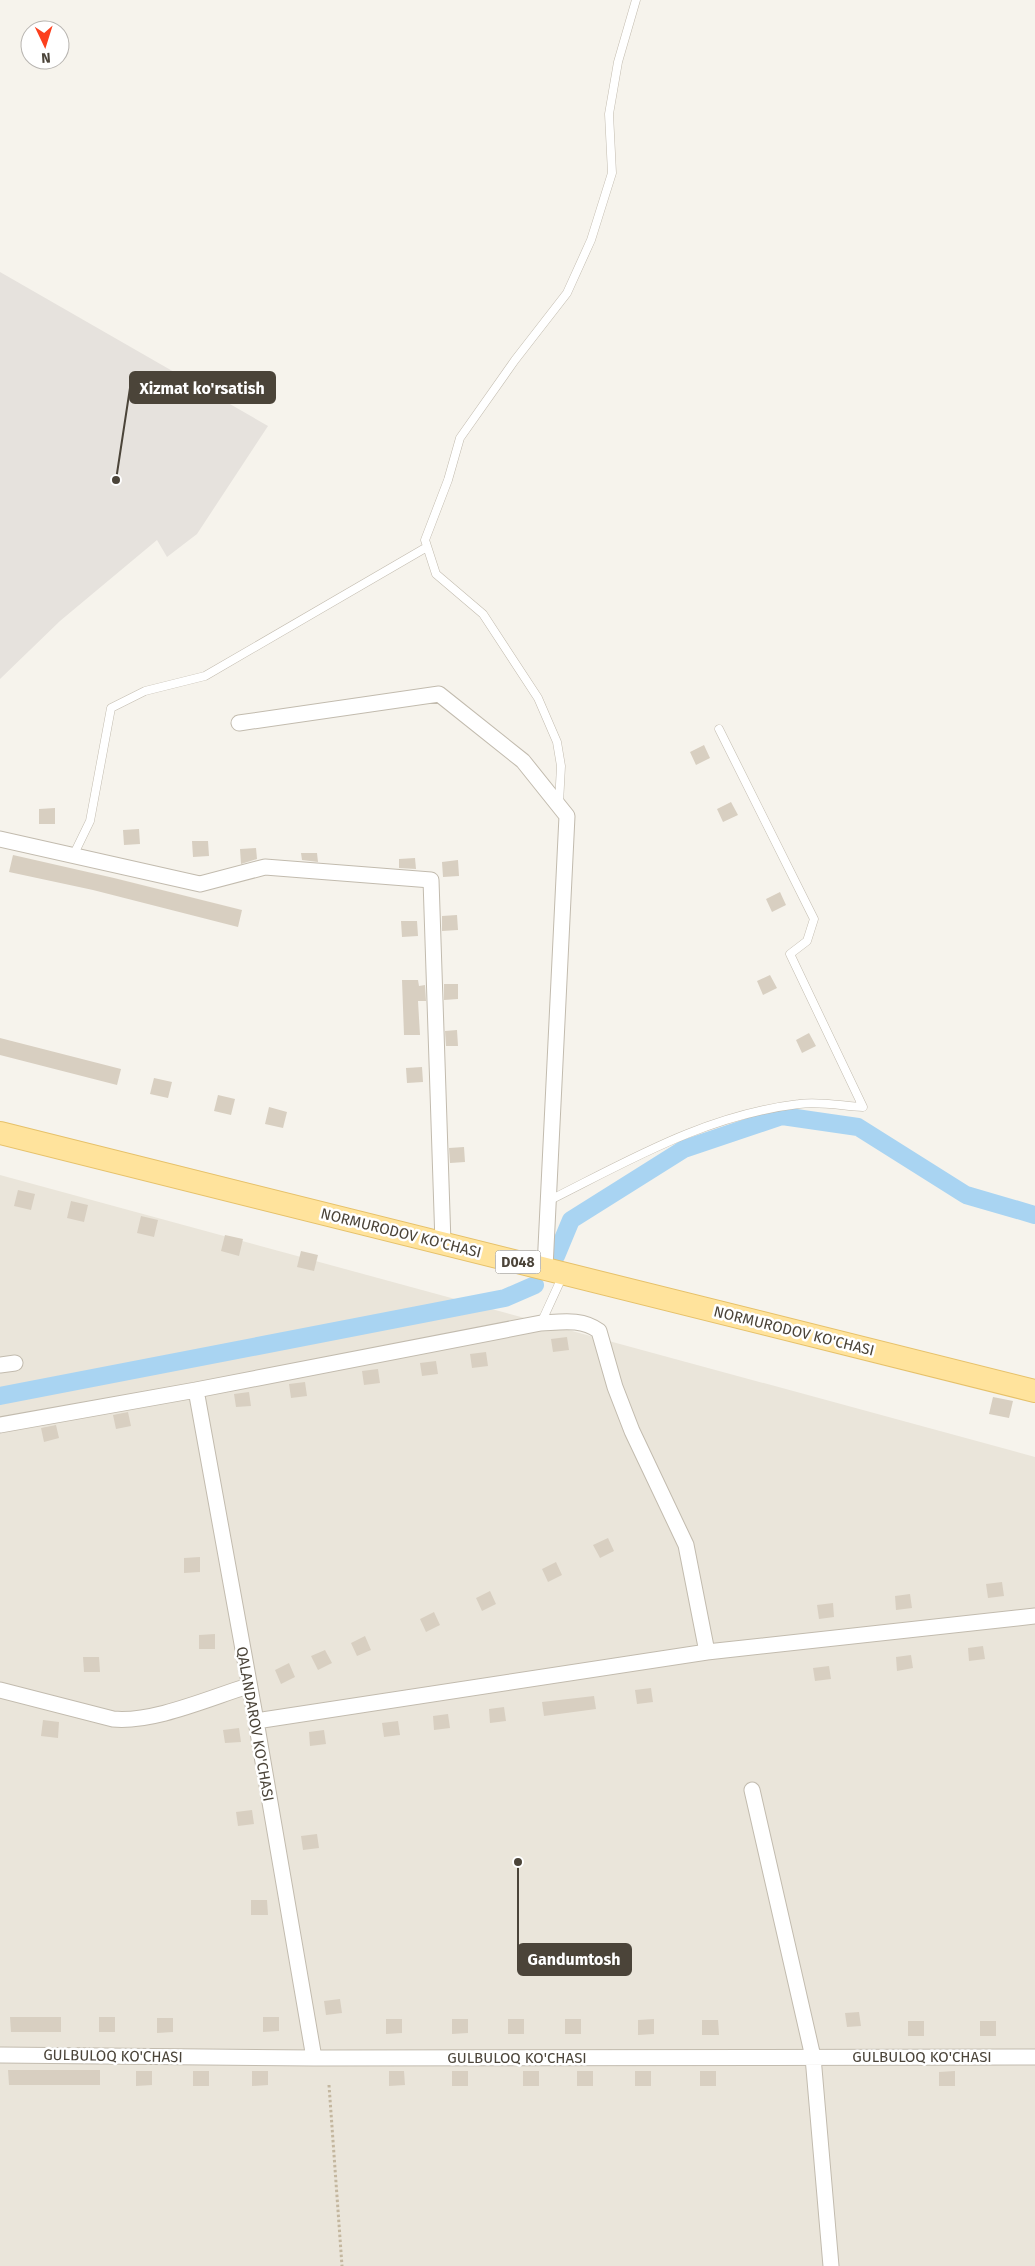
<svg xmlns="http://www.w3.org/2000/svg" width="1035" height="2266" font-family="'Fira Sans',sans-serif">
  <rect width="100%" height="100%" fill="#f6f3ec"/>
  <!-- residential -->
  <path fill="#eae5da" d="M 0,1175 L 1035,1457 L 1035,2266 L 0,2266 Z"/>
  <!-- industrial -->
  <path fill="#e6e2dd" d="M 0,272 L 268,426 L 197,534 L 167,557 L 157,540 L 60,621 L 0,679 Z"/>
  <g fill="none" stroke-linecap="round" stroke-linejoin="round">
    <!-- canal -->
    <path stroke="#a9d4f2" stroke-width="18" d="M 556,1256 L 571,1220 L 684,1149 L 782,1116 L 858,1127 L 966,1195 L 1035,1215
      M 0,1396 L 505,1298 L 535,1285"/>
  </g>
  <!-- building -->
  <path fill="#d8cfc1" d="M 704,745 L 710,758 L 696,765 L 690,752 Z
    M 731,802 L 738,815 L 723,822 L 717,809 Z
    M 55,808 L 55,824 L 39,824 L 39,809 Z
    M 139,829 L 140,844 L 124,845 L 123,830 Z
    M 192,841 L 208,841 L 209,856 L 193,857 Z
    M 256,848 L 257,859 L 241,864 L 240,849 Z
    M 301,853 L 317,853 L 318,862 L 302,860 Z
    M 13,855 L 114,878 L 242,910 L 238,927 L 93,890 L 9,872 Z
    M 415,858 L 416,869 L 399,868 L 399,859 Z
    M 458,860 L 459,876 L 443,877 L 442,862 Z
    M 780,892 L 786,905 L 772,912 L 766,899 Z
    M 457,915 L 458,930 L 442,931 L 442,916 Z
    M 401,921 L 417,921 L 418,936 L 402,937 Z
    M 770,975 L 777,988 L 763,995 L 757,981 Z
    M 402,980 L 418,980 L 419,986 L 425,985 L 426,1001 L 418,1001 L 420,1035 L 404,1035 Z
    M 444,984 L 458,984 L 458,999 L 444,1000 Z
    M 457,1030 L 458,1046 L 446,1046 L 445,1031 Z
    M 809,1033 L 816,1046 L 802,1053 L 796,1040 Z
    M 0,1038 L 121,1069 L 117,1085 L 0,1055 Z
    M 422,1067 L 423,1082 L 407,1083 L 406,1068 Z
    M 154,1078 L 172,1082 L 168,1098 L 150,1094 Z
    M 218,1095 L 235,1099 L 231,1115 L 214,1111 Z
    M 269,1107 L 287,1112 L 283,1128 L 265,1124 Z
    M 464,1147 L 465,1162 L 450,1163 L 449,1148 Z
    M 18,1190 L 35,1194 L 31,1210 L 14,1206 Z
    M 71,1201 L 88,1205 L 84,1222 L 67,1218 Z
    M 141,1216 L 158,1220 L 154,1237 L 137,1233 Z
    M 225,1235 L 243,1239 L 239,1256 L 221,1251 Z
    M 301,1251 L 318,1255 L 314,1271 L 297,1267 Z
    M 567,1337 L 569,1350 L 553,1352 L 551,1339 Z
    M 486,1352 L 488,1366 L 472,1368 L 470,1354 Z
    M 436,1361 L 438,1374 L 422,1376 L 420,1363 Z
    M 378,1369 L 380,1383 L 364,1385 L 362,1371 Z
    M 305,1382 L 307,1396 L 291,1398 L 289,1384 Z
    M 249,1392 L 251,1406 L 236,1407 L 234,1394 Z
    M 993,1397 L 1013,1401 L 1009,1418 L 989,1414 Z
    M 128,1412 L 131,1426 L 116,1429 L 113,1415 Z
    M 56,1425 L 59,1438 L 44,1442 L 41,1428 Z
    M 608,1538 L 614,1551 L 600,1558 L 593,1545 Z
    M 200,1557 L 200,1572 L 184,1573 L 184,1558 Z
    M 556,1562 L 562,1575 L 548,1582 L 542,1569 Z
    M 1002,1582 L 1004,1596 L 988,1598 L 986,1584 Z
    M 490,1591 L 496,1604 L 482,1611 L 476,1598 Z
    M 910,1594 L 912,1608 L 896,1610 L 895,1596 Z
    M 833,1603 L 834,1617 L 819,1619 L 817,1605 Z
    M 434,1612 L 440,1625 L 426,1632 L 420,1619 Z
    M 215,1634 L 215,1649 L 199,1649 L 199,1635 Z
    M 365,1636 L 371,1650 L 357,1656 L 351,1643 Z
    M 983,1646 L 985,1659 L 969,1661 L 968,1648 Z
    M 325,1650 L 332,1663 L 318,1670 L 311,1656 Z
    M 911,1655 L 913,1668 L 897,1671 L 896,1657 Z
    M 83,1657 L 99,1657 L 100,1672 L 84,1672 Z
    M 289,1663 L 295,1677 L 281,1684 L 275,1670 Z
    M 829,1666 L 831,1679 L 815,1681 L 813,1668 Z
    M 651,1688 L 653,1702 L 637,1704 L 635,1690 Z
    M 594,1696 L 596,1709 L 544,1716 L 542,1702 Z
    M 504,1707 L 506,1721 L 490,1723 L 489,1709 Z
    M 448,1714 L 450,1728 L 434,1730 L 433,1716 Z
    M 43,1720 L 59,1722 L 58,1738 L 41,1736 Z
    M 398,1721 L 400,1735 L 384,1737 L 382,1723 Z
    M 239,1728 L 241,1742 L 225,1743 L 223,1730 Z
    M 324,1730 L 326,1744 L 310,1746 L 309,1732 Z
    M 252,1810 L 254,1824 L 238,1826 L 236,1812 Z
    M 317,1834 L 319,1848 L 303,1850 L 301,1836 Z
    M 251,1900 L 267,1900 L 268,1915 L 251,1915 Z
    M 340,1999 L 342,2013 L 326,2015 L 324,2001 Z
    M 859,2012 L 861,2026 L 847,2027 L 845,2013 Z
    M 10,2017 L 61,2017 L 61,2032 L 11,2032 Z
    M 99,2017 L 115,2017 L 115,2032 L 99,2032 Z
    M 263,2017 L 279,2017 L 279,2031 L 263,2032 Z
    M 157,2018 L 173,2018 L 173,2032 L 157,2033 Z
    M 386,2019 L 402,2019 L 402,2033 L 386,2034 Z
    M 452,2019 L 468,2019 L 468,2033 L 452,2034 Z
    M 508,2019 L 524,2019 L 524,2034 L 508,2034 Z
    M 565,2019 L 581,2019 L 581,2034 L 565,2034 Z
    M 654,2019 L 654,2034 L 638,2035 L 638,2020 Z
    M 702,2020 L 718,2020 L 719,2035 L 702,2035 Z
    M 908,2021 L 924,2021 L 924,2036 L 908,2036 Z
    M 980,2021 L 996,2021 L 996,2036 L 980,2036 Z
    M 8,2070 L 100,2070 L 100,2085 L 9,2085 Z
    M 136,2071 L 152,2071 L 152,2085 L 136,2086 Z
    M 193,2071 L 209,2071 L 209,2086 L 193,2086 Z
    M 252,2071 L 268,2071 L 268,2085 L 252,2086 Z
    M 389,2071 L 404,2071 L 405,2085 L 389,2086 Z
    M 452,2071 L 468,2071 L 468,2086 L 452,2086 Z
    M 523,2071 L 539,2071 L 539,2086 L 523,2086 Z
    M 577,2071 L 593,2071 L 593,2086 L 577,2086 Z
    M 635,2071 L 651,2071 L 651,2086 L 635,2086 Z
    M 700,2071 L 716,2071 L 716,2086 L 700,2086 Z
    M 955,2071 L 955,2086 L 939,2086 L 939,2072 Z"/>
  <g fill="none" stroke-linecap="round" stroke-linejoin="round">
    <defs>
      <path id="service" d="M 559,803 L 561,766 L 557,742 L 538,698 L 483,614 L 436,574 L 425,540 L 448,480 L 460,438 L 515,360 L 567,293 L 591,240 L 612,173 L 609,114 L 618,62 L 636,0
        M 73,856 L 90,821 L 111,708 L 145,691 L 205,676 L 427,547
        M 548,1201 C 630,1160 706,1115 799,1104 C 819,1101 843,1106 863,1107 L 790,954 L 807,941 L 814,919 L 719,729
        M 541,1323 L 563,1275"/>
      <path id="minor" d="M 239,723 L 439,694 L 523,761 L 567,816 L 545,1268
        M 0,839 L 200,884 L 265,867 L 431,880 L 443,1243
        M 0,1365 L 15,1363
        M 196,1390 L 256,1721 L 314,2058
        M 0,1425 L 196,1390 L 541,1323 C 561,1322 582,1318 599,1331 L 615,1387 L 632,1431 L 686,1545 L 707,1652
        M 0,1690 L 113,1719 C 153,1723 209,1698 248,1686
        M 256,1721 L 707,1652 L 1035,1616
        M 752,1790 L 813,2057 L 831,2266
        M 0,2055 L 314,2058 L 1035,2057"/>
      <path id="primary" d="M 0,1133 L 1035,1391"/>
    </defs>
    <!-- service casing -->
    <use href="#service" stroke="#c2bbae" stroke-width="9"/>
    <!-- minor casing -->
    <use href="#minor" stroke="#c2bbae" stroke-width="17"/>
    <!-- primary casing -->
    <use href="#primary" stroke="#e6c16a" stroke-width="24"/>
    <!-- path -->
    <path stroke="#c4b79f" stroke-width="3" stroke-dasharray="2.5 2.5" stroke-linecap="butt" d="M 329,2085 L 342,2266"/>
    <!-- service -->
    <use href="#service" stroke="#fff" stroke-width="8"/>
    <!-- minor -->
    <use href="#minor" stroke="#fff" stroke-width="15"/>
    <!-- primary -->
    <use href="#primary" stroke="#ffe39c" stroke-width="22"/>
  </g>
  <g text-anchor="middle" stroke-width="5" stroke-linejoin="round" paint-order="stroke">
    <!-- shield labels -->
    <rect fill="#fff" stroke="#817c74" stroke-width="1" x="495.5" y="1250.5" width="45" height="23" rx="4"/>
    <g font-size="14" font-weight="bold" fill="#4b4439">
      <text x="518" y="1267">D048</text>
    </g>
    <!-- street labels -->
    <g font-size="15" fill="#4b4439" stroke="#fff">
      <text transform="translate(401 1233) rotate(14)" y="5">NORMURODOV KO'CHASI</text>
      <text transform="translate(794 1331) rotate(14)" y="5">NORMURODOV KO'CHASI</text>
      <text transform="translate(255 1724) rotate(80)" y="5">QALANDAROV KO'CHASI</text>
      <text transform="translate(113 2056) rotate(1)" y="5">GULBULOQ KO'CHASI</text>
      <text x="922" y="2062">GULBULOQ KO'CHASI</text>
      <text x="517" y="2063">GULBULOQ KO'CHASI</text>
    </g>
  </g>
  <!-- callouts -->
  <path fill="none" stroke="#4b4439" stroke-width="2" d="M116 480L130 388M518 1862L518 1959"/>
  <g fill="#4b4439" stroke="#fff" stroke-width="2">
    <circle cx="116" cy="480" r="5"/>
    <circle cx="518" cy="1862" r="5"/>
  </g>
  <g fill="#4b4439" stroke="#4b4439" stroke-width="2">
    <rect x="130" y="372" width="145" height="31" rx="5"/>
    <rect x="518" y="1944" width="113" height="31" rx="5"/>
  </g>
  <g font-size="16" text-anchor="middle" font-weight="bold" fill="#fff">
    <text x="202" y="394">Xizmat ko'rsatish</text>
    <text x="574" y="1965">Gandumtosh</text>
  </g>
  <!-- north arrow -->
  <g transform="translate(45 45) rotate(176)"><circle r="24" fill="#ffffff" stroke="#b7b4b0"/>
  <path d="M0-4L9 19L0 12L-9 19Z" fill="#fc3f1d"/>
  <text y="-8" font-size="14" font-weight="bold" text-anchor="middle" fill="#4b4439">N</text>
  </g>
</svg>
